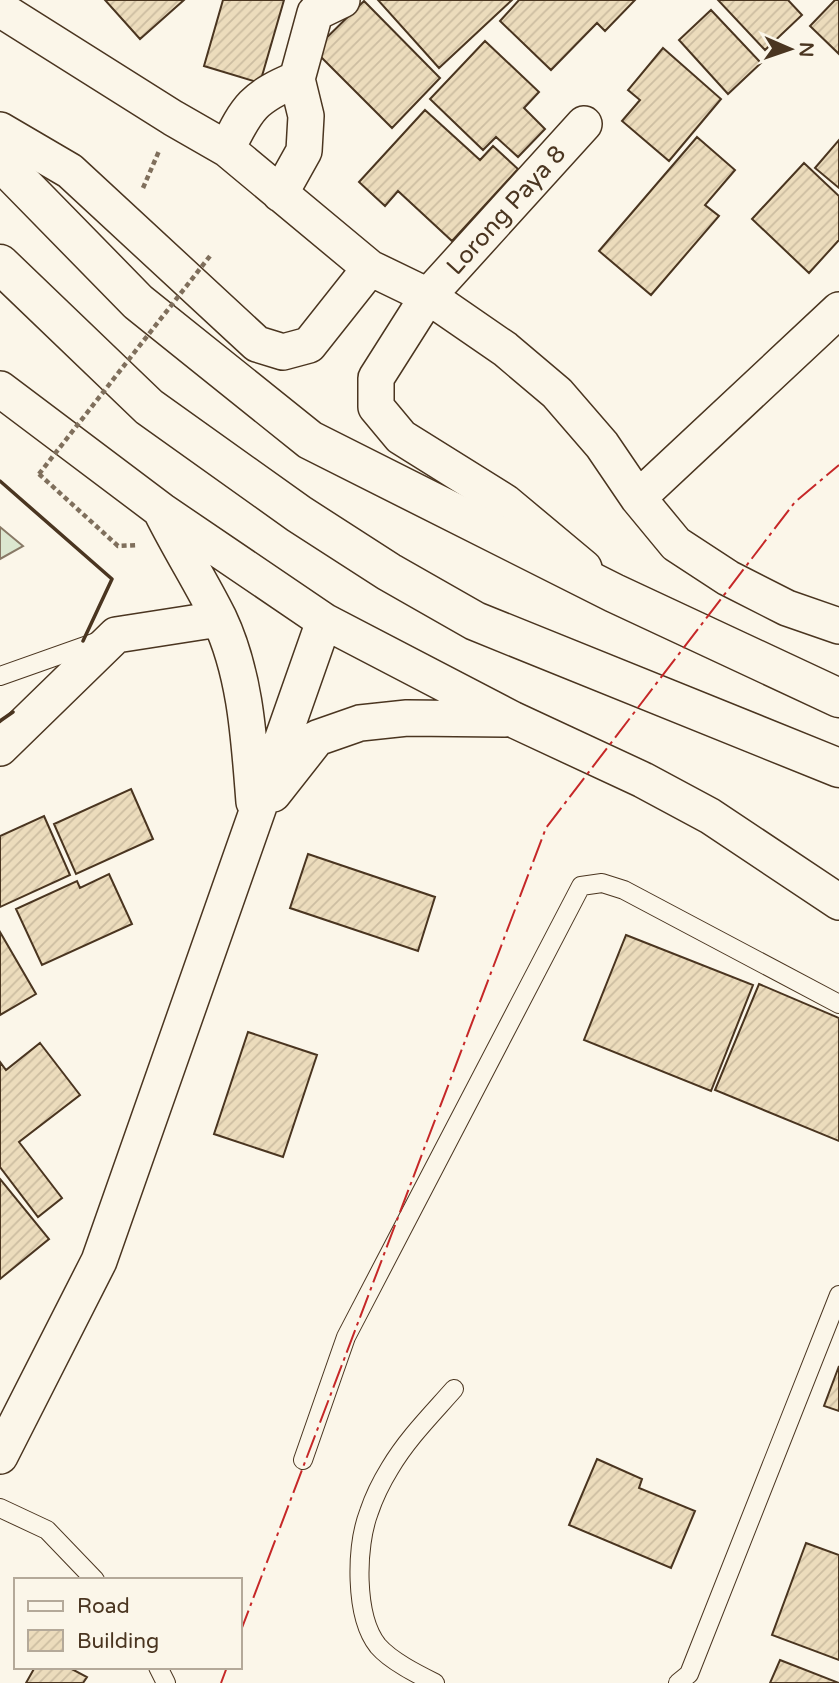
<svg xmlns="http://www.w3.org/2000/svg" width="839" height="1683" font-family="'Varela Round',sans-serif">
  <defs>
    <pattern id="building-hatch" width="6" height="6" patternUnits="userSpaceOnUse" patternTransform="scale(1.75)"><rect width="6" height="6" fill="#ecdcbc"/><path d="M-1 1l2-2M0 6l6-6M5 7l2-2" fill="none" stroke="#ccbda1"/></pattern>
  </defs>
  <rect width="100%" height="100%" fill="#fbf6e9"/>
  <!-- green -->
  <path fill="#dce7d0" stroke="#887966" stroke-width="2" d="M 0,527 L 23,546 L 0,559 Z"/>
  <!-- building -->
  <path fill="url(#building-hatch)" stroke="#4a3520" stroke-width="2" d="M 105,0 L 184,0 L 140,39 Z
    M 223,0 L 284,0 L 260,83 L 204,66 Z
    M 378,0 L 512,0 L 439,68 Z
    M 519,0 L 635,0 L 605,31 L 597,23 L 551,70 L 500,21 Z
    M 718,0 L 788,0 L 802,15 L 765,50 Z
    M 835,0 L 839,0 L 839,54 L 810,26 Z
    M 364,1 L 440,78 L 392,128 L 314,50 Z
    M 711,10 L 761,63 L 728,94 L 679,40 Z
    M 485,41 L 539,92 L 524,108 L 545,129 L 518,157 L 496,137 L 483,150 L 430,99 Z
    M 663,48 L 721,99 L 669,161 L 622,121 L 640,100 L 628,90 Z
    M 425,110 L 480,160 L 493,146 L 518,169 L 452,241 L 398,191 L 385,206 L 359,182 Z
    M 697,137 L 735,170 L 705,205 L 719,216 L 651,295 L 599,251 Z
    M 839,140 L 839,188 L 815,168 Z
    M 804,163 L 839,196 L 839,240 L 809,273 L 752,219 Z
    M 131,789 L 153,839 L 76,874 L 54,824 Z
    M 44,816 L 70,875 L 0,907 L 0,836 Z
    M 308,854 L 435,897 L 418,951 L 290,908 Z
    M 109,874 L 132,924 L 42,965 L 16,909 L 77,881 L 80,888 Z
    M 0,932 L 36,994 L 0,1015 Z
    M 626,935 L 753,985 L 711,1091 L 584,1040 Z
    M 759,984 L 839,1018 L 839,1141 L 715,1090 Z
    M 248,1032 L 317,1055 L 283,1157 L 214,1134 Z
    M 40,1043 L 80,1095 L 19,1142 L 62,1198 L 38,1217 L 0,1167 L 0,1062 L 6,1070 Z
    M 0,1179 L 49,1239 L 0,1279 Z
    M 839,1366 L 839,1411 L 824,1406 Z
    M 597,1459 L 642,1479 L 639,1488 L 695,1511 L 671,1568 L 569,1525 Z
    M 806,1543 L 839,1555 L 839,1660 L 772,1635 Z
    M 780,1660 L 839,1683 L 770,1683 Z
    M 35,1667 L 68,1667 L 87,1677 L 83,1683 L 26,1683 Z"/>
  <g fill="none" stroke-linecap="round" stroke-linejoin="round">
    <defs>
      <path id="service" d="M 0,676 L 102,640
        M 303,1460 L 346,1337 L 581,886 L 602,883 L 624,890 L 839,1004
        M 0,1508 L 47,1530 L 95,1580
        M 158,1667 L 166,1683
        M 435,1683 C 417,1674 391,1661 378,1646 C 354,1616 356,1546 369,1512 C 374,1497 382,1481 390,1468 C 407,1439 432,1414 454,1389
        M 678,1683 L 689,1674 L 839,1295"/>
      <path id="minor" d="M 0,9 L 173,118 L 227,149 L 370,268 L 428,296 L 505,349 L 557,393 L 602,445 L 638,498 L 676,544 L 728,578 L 787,608 L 839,626
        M 584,124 L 428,296 L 376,378 L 376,407 L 401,437 L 505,502 L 584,568
        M 0,130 L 70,171 L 257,344 L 283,352 L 309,345 L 370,268
        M 227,149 C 247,107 254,97 297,79 L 315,13 L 342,0
        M 280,194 L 304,151 L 306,116 L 297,79
        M 0,389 L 162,511 L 324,621 L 512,719 L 643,780 L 710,816 L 839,902
        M 638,498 L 839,310
        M 162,513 C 180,549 201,582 219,618 C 246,675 249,740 254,802
        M 0,748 L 116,635 L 219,619
        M 273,794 L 317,738 L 360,723 L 407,718 L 505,719
        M 0,1456 L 99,1261 L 324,621"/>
      <path id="motorway" d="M 0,161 L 138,302 L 310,440 L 614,593 L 839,698
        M 0,264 L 149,407 L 299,514 L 389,572 L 475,621 L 839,768"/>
    </defs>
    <!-- service casing -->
    <use href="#service" stroke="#4a3520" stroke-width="20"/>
    <!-- minor casing -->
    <use href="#minor" stroke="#4a3520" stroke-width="38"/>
    <!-- motorway casing -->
    <use href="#motorway" stroke="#4a3520" stroke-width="41"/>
    <!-- path -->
    <path stroke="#7f6f5c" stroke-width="4.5" stroke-dasharray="5 3.5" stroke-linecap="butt" d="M 143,188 L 159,151
      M 39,474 L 118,546 L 138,545"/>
    <!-- service -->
    <use href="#service" stroke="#fbf6e9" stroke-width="18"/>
    <!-- minor -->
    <use href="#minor" stroke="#fbf6e9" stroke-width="35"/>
    <!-- motorway -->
    <use href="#motorway" stroke="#fbf6e9" stroke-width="38"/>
    <!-- path-bridge -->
    <path stroke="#7f6f5c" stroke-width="4.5" stroke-dasharray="5 3.5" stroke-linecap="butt" d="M 39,474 L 210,256"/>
    <!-- wall -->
    <path stroke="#4a3520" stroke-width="3.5" d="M 0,481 L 112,579 L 83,641
      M 0,721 L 13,712"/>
    <!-- power -->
    <path stroke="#c62828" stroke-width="2" stroke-dasharray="24 5 3.5 5" stroke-linecap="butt" d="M 240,1633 L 546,828 L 795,502 L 839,465
      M 221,1683 L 227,1667"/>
  </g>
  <g text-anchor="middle" stroke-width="5" stroke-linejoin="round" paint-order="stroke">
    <!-- street labels -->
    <g font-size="24" fill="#4a3520" stroke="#fbf6e9">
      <text transform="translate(506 210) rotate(-48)" y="8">Lorong Paya 8</text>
    </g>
  </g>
  <!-- legend -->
  <rect x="14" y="1578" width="228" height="91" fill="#fbf6e9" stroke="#b4a999" stroke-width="2"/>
  <rect x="28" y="1601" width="35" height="10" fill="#fbf6e9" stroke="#b4a999" stroke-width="2"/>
  <text x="77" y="1613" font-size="21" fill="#4a3520">Road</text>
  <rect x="28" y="1630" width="35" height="21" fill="url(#building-hatch)" stroke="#b4a999" stroke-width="2"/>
  <text x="77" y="1648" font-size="21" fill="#4a3520">Building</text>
  <!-- north arrow -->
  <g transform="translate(790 49) rotate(92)" stroke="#fbf6e9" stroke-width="5" paint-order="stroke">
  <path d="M0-5L12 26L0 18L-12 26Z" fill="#4a3520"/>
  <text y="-10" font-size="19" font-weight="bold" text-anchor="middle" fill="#4a3520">N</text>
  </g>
</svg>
